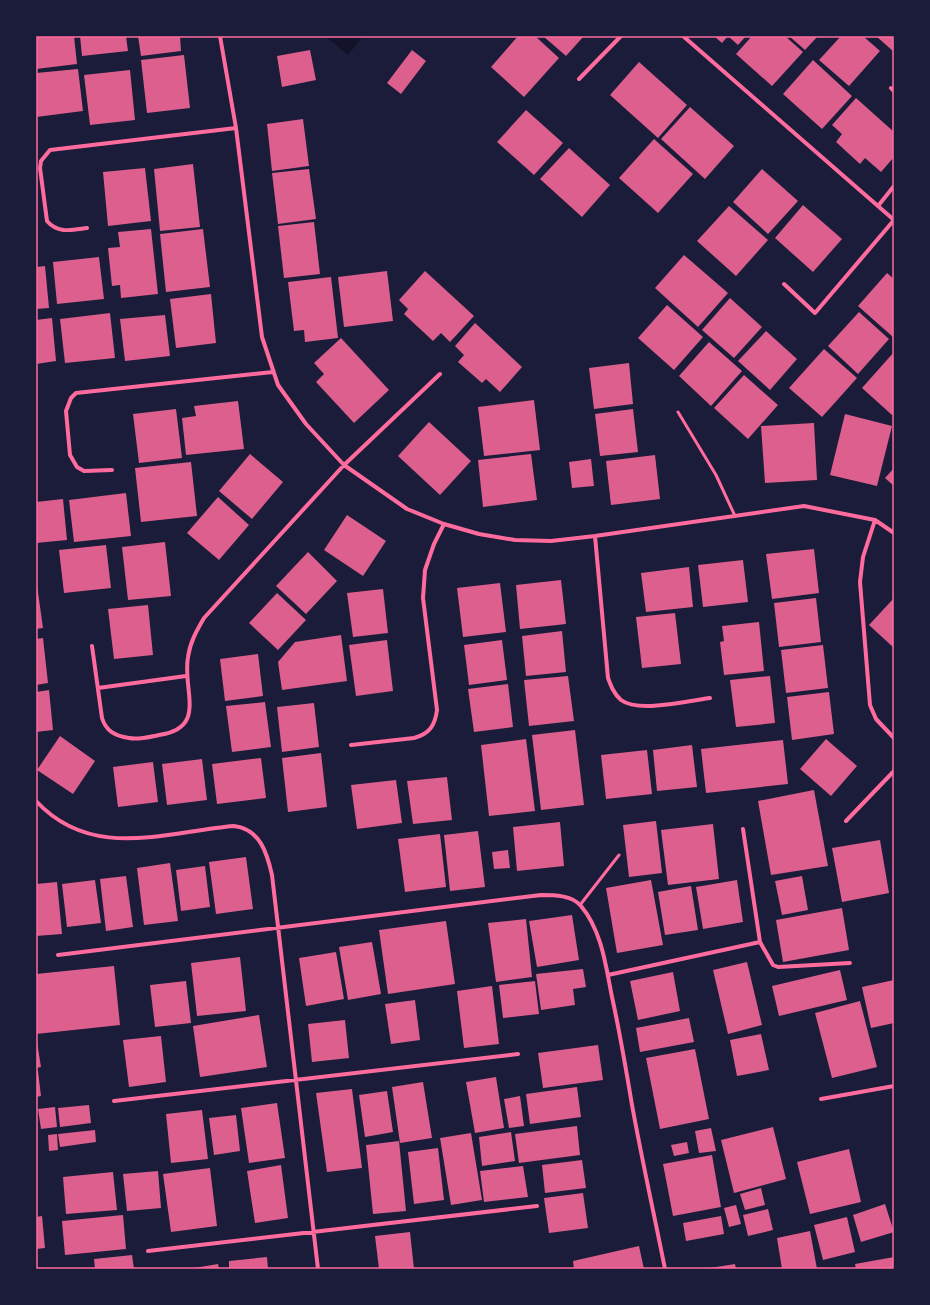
<svg xmlns="http://www.w3.org/2000/svg" width="930" height="1305" font-family="'Golos Text',sans-serif">
  <rect width="100%" height="100%" fill="#1b1b3a"/>
  <!-- water -->
  <path fill="#12122b" d="M 325,36 L 363,36 L 348,55 Z"/>
  <!-- building -->
  <path fill="#dd5f8e" d="M 36,36 L 74,36 L 77,64 L 36,69 Z
    M 80,36 L 126,36 L 128,51 L 82,56 Z
    M 138,36 L 180,36 L 181,51 L 141,56 Z
    M 518,36 L 535,36 L 559,58 L 524,97 L 491,67 Z
    M 543,36 L 584,36 L 566,56 Z
    M 714,36 L 728,36 L 722,43 Z
    M 728,36 L 746,36 L 738,45 Z
    M 752,36 L 785,36 L 803,52 L 772,86 L 736,54 Z
    M 789,36 L 818,36 L 805,50 Z
    M 841,36 L 863,36 L 880,51 L 849,86 L 819,60 Z
    M 876,36 L 894,36 L 894,52 Z
    M 310,50 L 316,80 L 282,87 L 277,56 Z
    M 412,50 L 426,61 L 401,94 L 387,83 Z
    M 184,55 L 190,108 L 147,113 L 141,60 Z
    M 813,60 L 852,96 L 822,129 L 783,94 Z
    M 639,62 L 687,105 L 658,138 L 610,95 Z
    M 78,69 L 83,111 L 36,117 L 36,73 Z
    M 130,70 L 135,120 L 90,125 L 84,75 Z
    M 856,98 L 894,132 L 894,157 L 881,172 L 865,158 L 860,164 L 836,142 L 842,134 L 832,125 Z
    M 690,107 L 734,146 L 705,179 L 661,139 Z
    M 526,110 L 563,143 L 534,175 L 497,142 Z
    M 303,119 L 309,166 L 272,171 L 267,124 Z
    M 654,139 L 693,174 L 658,213 L 619,178 Z
    M 569,148 L 610,185 L 582,217 L 540,179 Z
    M 193,164 L 200,227 L 160,231 L 154,169 Z
    M 145,168 L 151,221 L 108,226 L 103,172 Z
    M 309,169 L 316,219 L 278,224 L 272,173 Z
    M 762,169 L 798,201 L 768,234 L 733,202 Z
    M 803,205 L 842,239 L 813,272 L 775,238 Z
    M 729,206 L 768,240 L 736,276 L 697,241 Z
    M 314,222 L 320,274 L 284,278 L 278,226 Z
    M 151,229 L 158,294 L 121,298 L 120,285 L 112,286 L 108,248 L 120,247 L 118,232 Z
    M 203,229 L 210,287 L 166,292 L 160,234 Z
    M 684,255 L 728,293 L 698,327 L 655,288 Z
    M 99,257 L 104,299 L 57,304 L 53,262 Z
    M 45,266 L 49,308 L 36,309 L 36,267 Z
    M 387,271 L 393,321 L 344,327 L 338,277 Z
    M 425,271 L 474,316 L 450,342 L 441,333 L 433,341 L 404,314 L 408,309 L 399,300 Z
    M 887,273 L 894,279 L 893,337 L 858,306 Z
    M 331,277 L 338,338 L 305,342 L 304,330 L 294,331 L 288,282 Z
    M 211,294 L 216,343 L 176,348 L 170,299 Z
    M 730,298 L 762,327 L 734,358 L 702,330 Z
    M 667,305 L 703,337 L 674,370 L 638,338 Z
    M 859,312 L 889,339 L 858,374 L 828,346 Z
    M 110,313 L 115,358 L 65,363 L 60,319 Z
    M 165,315 L 170,356 L 125,361 L 120,319 Z
    M 52,318 L 56,361 L 36,364 L 36,320 Z
    M 475,323 L 522,367 L 500,392 L 486,379 L 482,383 L 458,362 L 464,355 L 455,346 Z
    M 766,331 L 797,359 L 770,390 L 738,361 Z
    M 341,338 L 389,390 L 354,423 L 316,382 L 324,374 L 314,363 Z
    M 709,342 L 742,371 L 711,406 L 679,376 Z
    M 824,349 L 857,378 L 822,417 L 789,388 Z
    M 894,352 L 894,413 L 892,415 L 862,388 Z
    M 629,363 L 633,404 L 594,409 L 589,368 Z
    M 744,375 L 778,405 L 748,439 L 714,408 Z
    M 534,400 L 540,450 L 484,456 L 478,407 Z
    M 238,401 L 244,449 L 186,455 L 182,418 L 196,416 L 194,406 Z
    M 176,409 L 182,458 L 139,463 L 133,414 Z
    M 633,409 L 638,452 L 600,456 L 595,414 Z
    M 845,414 L 892,426 L 877,486 L 830,475 Z
    M 429,422 L 471,461 L 440,495 L 398,456 Z
    M 814,423 L 817,480 L 765,483 L 761,426 Z
    M 250,454 L 283,482 L 252,519 L 219,491 Z
    M 531,454 L 537,500 L 483,507 L 478,460 Z
    M 655,455 L 660,499 L 611,505 L 606,461 Z
    M 591,459 L 594,486 L 572,488 L 569,462 Z
    M 191,462 L 197,516 L 141,522 L 135,468 Z
    M 894,468 L 894,486 L 885,478 Z
    M 126,493 L 131,536 L 74,542 L 69,500 Z
    M 218,497 L 249,525 L 219,560 L 187,533 Z
    M 63,499 L 67,540 L 36,543 L 36,502 Z
    M 347,515 L 386,541 L 363,576 L 324,550 Z
    M 165,542 L 171,596 L 128,600 L 122,547 Z
    M 106,545 L 111,588 L 64,593 L 59,550 Z
    M 814,549 L 819,593 L 772,599 L 766,554 Z
    M 308,552 L 337,581 L 306,614 L 276,586 Z
    M 743,560 L 748,602 L 703,607 L 698,565 Z
    M 689,567 L 693,607 L 646,612 L 641,573 Z
    M 36,578 L 43,628 L 36,629 Z
    M 561,580 L 566,624 L 520,629 L 516,585 Z
    M 500,583 L 506,632 L 463,637 L 457,588 Z
    M 383,589 L 388,633 L 353,637 L 347,593 Z
    M 277,593 L 306,620 L 278,650 L 249,623 Z
    M 816,598 L 821,642 L 779,647 L 774,603 Z
    M 894,598 L 894,648 L 869,625 Z
    M 148,605 L 153,655 L 114,659 L 108,609 Z
    M 675,613 L 681,664 L 642,668 L 636,617 Z
    M 759,622 L 764,671 L 724,675 L 720,642 L 724,641 L 722,626 Z
    M 562,631 L 566,672 L 526,676 L 522,636 Z
    M 341,635 L 347,681 L 282,690 L 278,662 L 295,642 Z
    M 43,638 L 48,683 L 36,685 L 36,639 Z
    M 387,640 L 393,691 L 356,696 L 349,645 Z
    M 502,640 L 507,680 L 469,685 L 464,645 Z
    M 823,645 L 828,688 L 786,693 L 781,650 Z
    M 258,654 L 263,696 L 225,701 L 220,659 Z
    M 568,676 L 574,721 L 529,726 L 524,680 Z
    M 770,676 L 775,723 L 736,727 L 730,680 Z
    M 508,684 L 513,727 L 474,732 L 468,689 Z
    M 49,690 L 53,730 L 36,732 L 36,692 Z
    M 829,692 L 834,734 L 792,740 L 787,697 Z
    M 265,702 L 271,747 L 232,752 L 226,706 Z
    M 314,703 L 319,747 L 282,752 L 277,707 Z
    M 575,730 L 584,805 L 541,810 L 532,735 Z
    M 60,736 L 95,761 L 73,794 L 37,770 Z
    M 526,739 L 535,811 L 489,816 L 481,745 Z
    M 826,739 L 857,766 L 831,796 L 800,769 Z
    M 783,740 L 788,784 L 706,793 L 701,749 Z
    M 692,745 L 697,787 L 657,791 L 653,750 Z
    M 647,750 L 652,794 L 606,799 L 601,755 Z
    M 321,753 L 327,807 L 288,812 L 282,758 Z
    M 261,758 L 266,798 L 217,804 L 212,764 Z
    M 202,759 L 207,800 L 167,805 L 162,764 Z
    M 153,762 L 158,802 L 118,807 L 113,767 Z
    M 447,777 L 452,820 L 413,824 L 407,781 Z
    M 396,780 L 402,823 L 357,829 L 351,785 Z
    M 814,790 L 828,866 L 771,875 L 758,801 Z
    M 656,821 L 662,873 L 629,877 L 623,825 Z
    M 560,822 L 564,866 L 517,871 L 513,827 Z
    M 713,824 L 719,879 L 668,885 L 661,830 Z
    M 478,831 L 485,887 L 450,891 L 444,835 Z
    M 440,834 L 446,887 L 405,892 L 398,839 Z
    M 880,840 L 889,893 L 842,902 L 832,848 Z
    M 508,850 L 510,868 L 494,869 L 492,852 Z
    M 246,857 L 253,909 L 216,914 L 209,862 Z
    M 170,863 L 178,921 L 144,925 L 137,868 Z
    M 205,866 L 210,907 L 181,911 L 176,870 Z
    M 126,876 L 133,927 L 106,931 L 100,879 Z
    M 802,876 L 808,910 L 782,915 L 775,881 Z
    M 95,880 L 101,923 L 67,927 L 62,884 Z
    M 651,880 L 663,945 L 617,953 L 606,888 Z
    M 737,880 L 743,922 L 703,929 L 696,887 Z
    M 57,882 L 62,934 L 36,936 L 36,884 Z
    M 691,886 L 698,930 L 665,935 L 658,892 Z
    M 842,908 L 849,950 L 783,962 L 776,920 Z
    M 572,915 L 579,960 L 537,967 L 529,921 Z
    M 526,919 L 532,977 L 496,982 L 488,923 Z
    M 446,921 L 455,984 L 388,994 L 379,930 Z
    M 372,942 L 381,994 L 348,1000 L 339,947 Z
    M 336,952 L 344,999 L 306,1006 L 299,958 Z
    M 240,957 L 246,1011 L 197,1016 L 191,963 Z
    M 747,962 L 762,1025 L 728,1034 L 713,970 Z
    M 114,966 L 120,1025 L 36,1034 L 36,974 Z
    M 583,969 L 586,987 L 573,989 L 575,1005 L 541,1010 L 536,974 Z
    M 840,970 L 847,1000 L 779,1016 L 772,986 Z
    M 673,972 L 680,1011 L 638,1020 L 630,981 Z
    M 894,980 L 894,1023 L 871,1028 L 862,987 Z
    M 186,981 L 191,1023 L 155,1027 L 150,985 Z
    M 535,981 L 539,1014 L 503,1018 L 499,985 Z
    M 492,986 L 499,1044 L 464,1048 L 457,991 Z
    M 415,1000 L 420,1040 L 391,1044 L 385,1004 Z
    M 860,1001 L 877,1067 L 832,1078 L 815,1013 Z
    M 259,1015 L 267,1067 L 200,1077 L 193,1026 Z
    M 689,1018 L 694,1042 L 640,1052 L 636,1028 Z
    M 345,1020 L 349,1058 L 312,1062 L 308,1024 Z
    M 761,1034 L 769,1070 L 737,1076 L 730,1040 Z
    M 161,1036 L 166,1082 L 129,1087 L 123,1040 Z
    M 36,1042 L 37,1042 L 41,1067 L 36,1068 Z
    M 598,1045 L 603,1080 L 543,1088 L 538,1053 Z
    M 695,1049 L 709,1119 L 660,1129 L 646,1058 Z
    M 36,1071 L 38,1071 L 41,1096 L 36,1097 Z
    M 496,1077 L 504,1128 L 475,1133 L 466,1082 Z
    M 423,1082 L 432,1138 L 400,1143 L 392,1087 Z
    M 577,1087 L 581,1117 L 530,1124 L 526,1094 Z
    M 352,1089 L 362,1168 L 327,1172 L 316,1093 Z
    M 387,1091 L 393,1132 L 365,1137 L 359,1095 Z
    M 520,1096 L 524,1126 L 509,1128 L 504,1099 Z
    M 277,1103 L 285,1158 L 249,1163 L 241,1108 Z
    M 89,1105 L 91,1123 L 60,1127 L 58,1108 Z
    M 55,1107 L 57,1127 L 41,1129 L 38,1109 Z
    M 202,1110 L 208,1159 L 171,1163 L 166,1114 Z
    M 236,1115 L 240,1151 L 214,1155 L 209,1118 Z
    M 577,1126 L 580,1155 L 519,1163 L 515,1134 Z
    M 773,1127 L 786,1179 L 734,1193 L 721,1140 Z
    M 711,1128 L 716,1151 L 699,1153 L 695,1131 Z
    M 95,1130 L 96,1142 L 60,1147 L 58,1134 Z
    M 511,1132 L 515,1161 L 482,1166 L 479,1137 Z
    M 471,1133 L 482,1200 L 451,1205 L 440,1138 Z
    M 57,1134 L 58,1150 L 49,1151 L 48,1135 Z
    M 399,1141 L 406,1211 L 373,1214 L 366,1145 Z
    M 687,1142 L 689,1153 L 674,1156 L 671,1145 Z
    M 438,1148 L 444,1200 L 414,1204 L 408,1152 Z
    M 849,1149 L 861,1202 L 810,1214 L 797,1162 Z
    M 712,1155 L 721,1207 L 673,1216 L 663,1164 Z
    M 582,1160 L 586,1188 L 545,1193 L 542,1165 Z
    M 281,1165 L 288,1218 L 255,1223 L 247,1171 Z
    M 523,1166 L 528,1197 L 484,1202 L 480,1171 Z
    M 210,1168 L 217,1226 L 171,1232 L 163,1174 Z
    M 158,1171 L 161,1208 L 127,1211 L 123,1174 Z
    M 113,1172 L 117,1210 L 66,1214 L 63,1177 Z
    M 761,1188 L 765,1205 L 745,1210 L 740,1194 Z
    M 583,1193 L 588,1228 L 549,1233 L 544,1198 Z
    M 885,1204 L 894,1232 L 861,1242 L 853,1215 Z
    M 736,1205 L 741,1224 L 729,1227 L 724,1208 Z
    M 768,1209 L 773,1230 L 748,1236 L 743,1215 Z
    M 123,1215 L 126,1249 L 65,1255 L 62,1221 Z
    M 42,1216 L 45,1248 L 36,1249 L 36,1217 Z
    M 721,1216 L 724,1234 L 686,1241 L 683,1223 Z
    M 847,1217 L 855,1252 L 823,1260 L 814,1225 Z
    M 810,1231 L 817,1269 L 782,1269 L 777,1238 Z
    M 410,1232 L 414,1269 L 379,1269 L 375,1236 Z
    M 639,1246 L 644,1269 L 574,1269 L 573,1261 Z
    M 132,1255 L 134,1269 L 95,1269 L 94,1259 Z
    M 267,1257 L 268,1269 L 229,1269 L 229,1261 Z
    M 894,1257 L 894,1269 L 856,1269 L 855,1264 Z
    M 218,1264 L 219,1269 L 194,1269 L 194,1268 Z
    M 735,1264 L 736,1269 L 710,1269 L 710,1268 Z"/>
  <g fill="none" stroke-linecap="round" stroke-linejoin="round">
    <!-- service -->
    <path stroke="#ff6b9d" stroke-width="3" d="M 678,412 L 716,475 L 735,516
      M 580,905 L 619,855"/>
    <!-- minor -->
    <path stroke="#ff6b9d" stroke-width="4" d="M 220,36 L 236,128 L 262,337 L 278,385 L 306,424 L 344,465 L 407,509 L 444,524 L 479,534 L 515,540 L 551,541 L 595,536 L 804,506 L 875,520 L 894,533
      M 683,36 L 894,220
      M 579,79 L 621,36
      M 891,88 L 894,91
      M 878,206 L 894,186
      M 87,228 C 72,230 58,234 47,221 L 40,168 L 41,161 L 50,150 L 236,128
      M 784,284 L 815,313 L 894,220
      M 112,470 L 84,471 L 77,467 L 70,455 L 66,411 L 71,398 L 76,393 L 273,372
      M 875,520 L 863,557 L 860,582 L 870,705 L 876,719 L 894,738
      M 595,536 L 608,678 C 611,686 614,694 621,700 C 638,713 688,701 710,698
      M 92,646 L 102,718 C 106,731 115,736 129,738 C 138,740 149,737 159,735 C 208,728 182,690 188,657 C 190,642 197,630 204,618 L 344,465 L 440,374
      M 98,688 L 186,676
      M 351,745 L 414,738 C 429,734 435,726 437,710 L 423,598 L 425,570 L 434,544 L 444,524
      M 36,801 C 92,861 164,832 234,826 C 260,829 267,853 272,875 L 318,1269
      M 846,821 L 894,771
      M 743,829 L 760,942 L 773,965 L 778,967 L 850,963
      M 58,955 L 541,895 C 554,895 572,895 581,906 C 602,931 606,967 612,997 C 620,1033 626,1069 632,1105 C 642,1160 654,1214 665,1269
      M 608,975 L 760,942
      M 821,1099 L 894,1086
      M 114,1101 L 518,1054
      M 148,1251 L 537,1206"/>
  </g>
  <!-- border -->
  <rect width="930" height="1305" fill="none" stroke="#1b1b3a" stroke-width="74"/>
  <rect x="37" y="37" width="856" height="1231" fill="none" stroke="#ff6b9d" stroke-width="1.5"/>
</svg>
